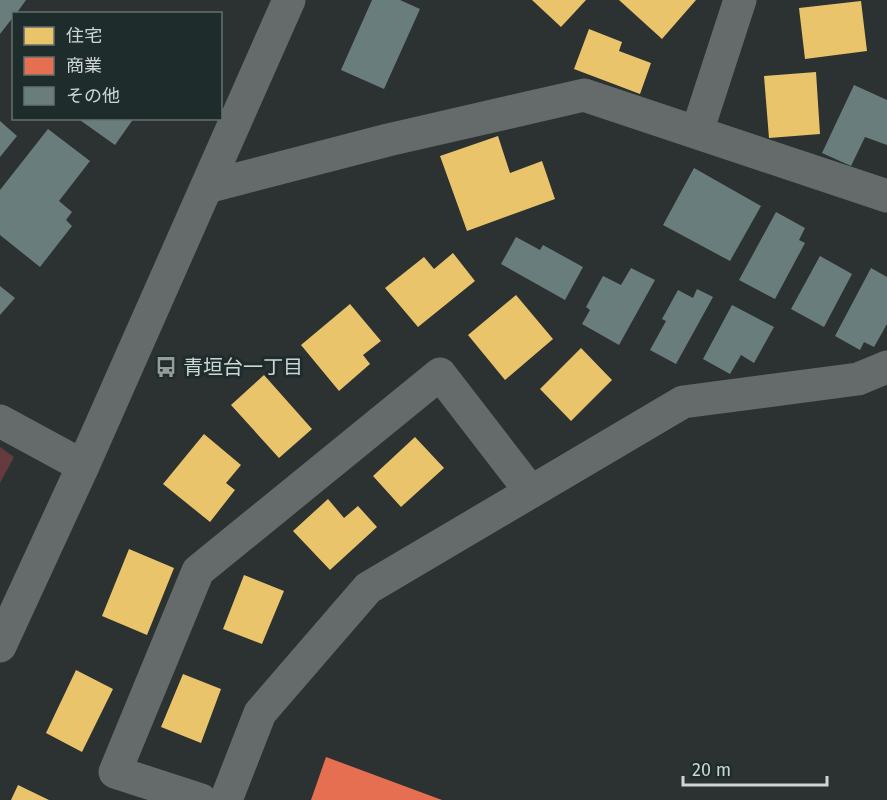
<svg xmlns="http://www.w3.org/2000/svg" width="887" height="800" font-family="'Fira Sans','Noto Sans JP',sans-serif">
  <rect width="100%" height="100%" fill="#2c3232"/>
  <!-- green -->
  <path fill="#663b40" d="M 0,447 L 14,457 L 0,483 Z"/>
  <!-- homes -->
  <path fill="#e9c46a" d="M 532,0 L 586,0 L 561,27 Z
    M 619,0 L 696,0 L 662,39 Z
    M 861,1 L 867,51 L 805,59 L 799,8 Z
    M 589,29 L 622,42 L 619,51 L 651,63 L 640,94 L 574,69 Z
    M 816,72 L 820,134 L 769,138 L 764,76 Z
    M 498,136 L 510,173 L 542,161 L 555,199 L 467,231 L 440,156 Z
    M 453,253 L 475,281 L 418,327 L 385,288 L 424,257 L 434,269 Z
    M 516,295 L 553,339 L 505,380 L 468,335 Z
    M 350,304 L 381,341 L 363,355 L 370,364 L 339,391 L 301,345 Z
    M 581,348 L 612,380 L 571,421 L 540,389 Z
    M 264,375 L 312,429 L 279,458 L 231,405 Z
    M 204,434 L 241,465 L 226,483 L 235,490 L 210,522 L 163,484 Z
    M 415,437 L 444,468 L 401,507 L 373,476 Z
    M 328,499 L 344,518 L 358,506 L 377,527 L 330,570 L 293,531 Z
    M 129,549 L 174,568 L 147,635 L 102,616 Z
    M 244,575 L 284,591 L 262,644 L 223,629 Z
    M 76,670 L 113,689 L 82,752 L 46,733 Z
    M 183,674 L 221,689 L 201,743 L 161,727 Z
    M 18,785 L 49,800 L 11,800 Z"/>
  <!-- shops -->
  <path fill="#e76f51" d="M 326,757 L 442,800 L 311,800 Z"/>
  <!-- building -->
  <path fill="#697e7c" d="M 0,0 L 26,0 L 16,14 L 14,14 L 14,16 L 0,34 Z
    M 372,0 L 400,0 L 420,9 L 384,89 L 341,70 Z
    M 854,85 L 887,100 L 887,145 L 865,137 L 851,166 L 822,153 Z
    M 77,118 L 134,118 L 115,145 Z
    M 0,121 L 17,136 L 0,157 Z
    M 48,129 L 90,161 L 59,201 L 72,212 L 66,220 L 72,226 L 40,267 L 0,235 L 0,190 Z
    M 694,168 L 761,206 L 730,261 L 663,225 Z
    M 776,212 L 805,228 L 799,240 L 805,243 L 775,299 L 739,280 Z
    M 516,237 L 540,250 L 543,245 L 583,267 L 565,300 L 501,264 Z
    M 820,256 L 852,274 L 824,327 L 791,309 Z
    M 631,268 L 655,280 L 619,345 L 582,324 L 590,310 L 586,307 L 603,276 L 621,285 Z
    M 871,268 L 887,277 L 887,324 L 874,347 L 864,342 L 860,350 L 835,336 Z
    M 0,286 L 15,298 L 0,315 Z
    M 697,289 L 713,297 L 676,364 L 650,350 L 666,321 L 662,319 L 678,290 L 693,298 Z
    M 732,305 L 774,327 L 754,363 L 741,355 L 730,374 L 703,359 Z"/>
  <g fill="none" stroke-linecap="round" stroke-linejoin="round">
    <!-- minor -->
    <path stroke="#656b6a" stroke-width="33" d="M 697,132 L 740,0
      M 207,187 L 388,140 L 584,95 L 887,196
      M 0,421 L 83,466
      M 0,646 L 83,466 L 289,0
      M 201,800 L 115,772 L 198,571 L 440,374 L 531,492
      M 226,800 L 260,713 L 368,588 L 683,402 L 858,379 L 887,367"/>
  </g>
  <!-- icons -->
  <defs>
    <symbol id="bus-bare" viewBox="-9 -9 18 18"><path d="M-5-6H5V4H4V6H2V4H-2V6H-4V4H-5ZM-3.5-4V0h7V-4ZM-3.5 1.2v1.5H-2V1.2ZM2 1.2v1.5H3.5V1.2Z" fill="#959d9c" stroke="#1e2c2b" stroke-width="2.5" paint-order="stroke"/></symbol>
  </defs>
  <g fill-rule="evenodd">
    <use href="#bus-bare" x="151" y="352" width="30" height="30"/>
  </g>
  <g text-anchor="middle" stroke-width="6" stroke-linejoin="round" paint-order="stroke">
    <!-- poi labels -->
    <g font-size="20" fill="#cdd6d5" stroke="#1e2c2b" text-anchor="start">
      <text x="183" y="374">青垣台一丁目</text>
    </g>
  </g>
  <!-- legend -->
  <rect x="12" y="12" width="210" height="108" fill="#1e2c2b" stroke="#64706f" stroke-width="1.5"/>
  <rect x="24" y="27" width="30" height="18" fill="#e9c46a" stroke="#64706f" stroke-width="1.5"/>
  <text x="66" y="42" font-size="18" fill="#cdd6d5">住宅</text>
  <rect x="24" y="57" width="30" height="18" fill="#e76f51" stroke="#64706f" stroke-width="1.5"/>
  <text x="66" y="72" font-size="18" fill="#cdd6d5">商業</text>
  <rect x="24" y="87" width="30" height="18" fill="#697e7c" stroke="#64706f" stroke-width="1.5"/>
  <text x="66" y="102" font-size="18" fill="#cdd6d5">その他</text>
  <!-- scale -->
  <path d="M683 776v9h144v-9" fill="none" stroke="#cdd6d5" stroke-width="3"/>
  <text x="692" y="776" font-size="18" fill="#cdd6d5" stroke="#1e2c2b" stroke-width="4.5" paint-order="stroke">20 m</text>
</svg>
